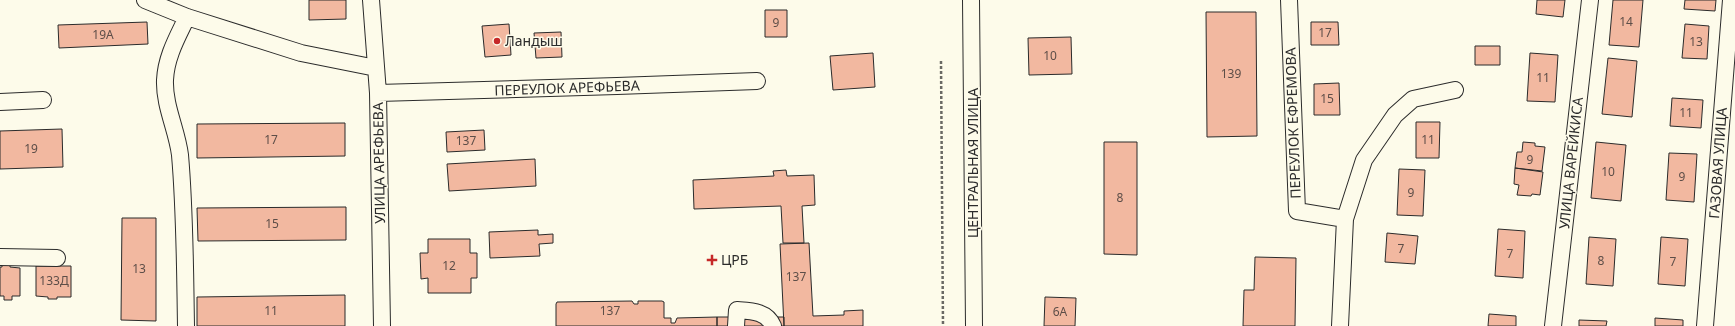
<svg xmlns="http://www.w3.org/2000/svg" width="1735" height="326" font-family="'Noto Sans',sans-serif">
  <rect width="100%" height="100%" fill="#fdfbea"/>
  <!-- building -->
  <path fill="#f2b8a0" stroke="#2b2b2b" d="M 309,0 L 346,0 L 346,19 L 309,20 Z
    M 1537,0 L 1565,0 L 1563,17 L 1536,14 Z
    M 1613,0 L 1643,0 L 1639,47 L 1609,45 Z
    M 1685,0 L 1716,0 L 1715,11 L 1684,9 Z
    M 765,10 L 787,10 L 787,37 L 765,37 Z
    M 1206,12 L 1256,12 L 1257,136 L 1207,137 Z
    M 147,22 L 148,44 L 59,48 L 58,25 Z
    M 1311,22 L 1338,22 L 1339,45 L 1311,45 Z
    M 509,24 L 511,55 L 485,57 L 482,26 Z
    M 1685,24 L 1709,26 L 1707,59 L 1682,58 Z
    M 561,32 L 562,57 L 536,58 L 534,33 Z
    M 1071,37 L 1072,74 L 1029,75 L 1028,38 Z
    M 1475,46 L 1500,46 L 1500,65 L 1475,65 Z
    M 873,53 L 875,87 L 833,90 L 830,56 Z
    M 1530,53 L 1558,55 L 1555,102 L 1527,101 Z
    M 1608,58 L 1637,61 L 1632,117 L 1602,114 Z
    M 1339,83 L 1340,115 L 1314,115 L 1314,84 Z
    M 1672,98 L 1703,100 L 1701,128 L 1670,126 Z
    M 1416,122 L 1440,122 L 1439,158 L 1416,158 Z
    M 345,123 L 345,156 L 197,158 L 197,124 Z
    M 62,129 L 63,167 L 0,169 L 0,131 Z
    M 484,130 L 485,150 L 447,152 L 446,132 Z
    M 1104,142 L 1137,142 L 1137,255 L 1104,254 Z
    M 1523,142 L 1535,143 L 1535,146 L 1545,147 L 1542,171 L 1515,168 L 1517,152 L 1522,152 Z
    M 1596,142 L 1626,145 L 1621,201 L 1591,198 Z
    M 1669,153 L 1697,154 L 1694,202 L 1666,200 Z
    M 535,159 L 536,186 L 449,191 L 447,164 Z
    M 1515,168 L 1543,172 L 1540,195 L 1532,194 L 1531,196 L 1517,195 L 1519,185 L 1514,184 Z
    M 1399,169 L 1425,170 L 1423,216 L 1397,215 Z
    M 786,170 L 787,176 L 814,175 L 815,205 L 802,206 L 804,243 L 783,243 L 781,206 L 694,209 L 693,180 L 774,176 L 773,171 Z
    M 346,207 L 346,240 L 198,241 L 197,208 Z
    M 122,218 L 156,218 L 156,321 L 121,320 Z
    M 1498,229 L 1525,231 L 1523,278 L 1495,276 Z
    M 538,230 L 538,235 L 553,234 L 553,243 L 539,244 L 540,256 L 490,258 L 489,232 Z
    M 1387,233 L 1418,236 L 1415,264 L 1385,262 Z
    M 1589,237 L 1616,239 L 1613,286 L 1586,284 Z
    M 1661,237 L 1688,239 L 1685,286 L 1658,284 Z
    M 428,239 L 470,239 L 470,253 L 477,253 L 477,278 L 471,278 L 471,293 L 428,293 L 428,278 L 421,279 L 420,253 L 428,253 Z
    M 809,243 L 813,316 L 844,315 L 844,311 L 863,310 L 863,326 L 784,326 L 780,244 Z
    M 1255,257 L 1296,258 L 1295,326 L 1243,326 L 1244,290 L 1254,290 Z
    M 2,264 L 10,264 L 10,267 L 20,268 L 20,296 L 12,296 L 12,300 L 4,300 L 4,296 L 0,296 L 0,267 L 2,267 Z
    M 36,266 L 71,266 L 71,297 L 57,297 L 57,299 L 48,299 L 48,297 L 36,296 Z
    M 345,295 L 345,326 L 197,326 L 197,297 Z
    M 1045,297 L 1076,298 L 1075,326 L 1044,326 Z
    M 632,301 L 634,304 L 638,304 L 638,301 L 662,301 L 664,302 L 664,318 L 671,318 L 671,323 L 675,323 L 677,318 L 717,317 L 717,326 L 556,326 L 556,304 L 557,302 Z
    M 1489,314 L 1516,316 L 1516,326 L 1488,326 Z
    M 717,317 L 784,317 L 784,326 L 717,326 Z
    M 1655,318 L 1683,320 L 1683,326 L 1655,326 Z
    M 1579,320 L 1607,321 L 1606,326 L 1579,326 Z"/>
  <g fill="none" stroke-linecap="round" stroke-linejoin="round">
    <defs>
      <path id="minor" d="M 145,0 L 187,17 L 301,53 L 376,68
        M 371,0 L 378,93 L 382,326
        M 971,0 L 974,326
        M 1289,0 L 1297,211 L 1345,219 L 1340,326
        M 378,93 L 617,86 L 757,81
        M 0,102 L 43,100
        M 1345,219 L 1364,160 L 1395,115 L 1413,99 L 1455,90
        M 0,257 L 57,258
        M 186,326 C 185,269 185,212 180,155 C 177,130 164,106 165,80 C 166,57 177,38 187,17
        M 736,326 L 737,310 C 751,311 767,311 773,326
        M 1553,326 L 1590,0
        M 1705,326 L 1731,0"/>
    </defs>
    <!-- minor casing -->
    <use href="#minor" stroke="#2b2b2b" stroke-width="18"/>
    <!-- path -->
    <path stroke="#6a6964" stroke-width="2.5" stroke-dasharray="3 2" stroke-linecap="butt" d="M 941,61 L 943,326"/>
    <!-- minor -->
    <use href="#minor" stroke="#fdfbea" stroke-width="16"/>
  </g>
  <!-- markers -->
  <g fill="#c62828" stroke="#fdfbea" stroke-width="1.5">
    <circle cx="497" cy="41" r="4"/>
    <path d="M710 254h4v4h4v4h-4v4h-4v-4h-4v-4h4z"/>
  </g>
  <g text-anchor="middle" stroke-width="3" stroke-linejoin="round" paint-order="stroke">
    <!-- number labels -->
    <g font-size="12" fill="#5d4e48">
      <text x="1626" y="26">14</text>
      <text x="776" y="27">9</text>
      <text x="1325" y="37">17</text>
      <text x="103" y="39">19А</text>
      <text x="1696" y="46">13</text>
      <text x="1050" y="60">10</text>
      <text x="1231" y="78">139</text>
      <text x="1543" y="82">11</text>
      <text x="1327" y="103">15</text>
      <text x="1686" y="117">11</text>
      <text x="271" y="144">17</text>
      <text x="1428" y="144">11</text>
      <text x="466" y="145">137</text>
      <text x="31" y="153">19</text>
      <text x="1530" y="164">9</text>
      <text x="1608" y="176">10</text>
      <text x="1682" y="181">9</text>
      <text x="1411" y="197">9</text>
      <text x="1120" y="202">8</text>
      <text x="272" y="228">15</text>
      <text x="1401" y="253">7</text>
      <text x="1510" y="258">7</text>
      <text x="1601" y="265">8</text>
      <text x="1673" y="266">7</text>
      <text x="449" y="270">12</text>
      <text x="139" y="273">13</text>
      <text x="796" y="281">137</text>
      <text x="54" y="285">133Д</text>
      <text x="271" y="315">11</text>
      <text x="610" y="315">137</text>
      <text x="1060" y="316">6А</text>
    </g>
    <!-- poi labels -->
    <g font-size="14" fill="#2b2b2b" stroke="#fdfbea" text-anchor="start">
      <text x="505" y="46">Ландыш</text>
      <text x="721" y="265">ЦРБ</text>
    </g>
    <!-- street labels -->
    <g font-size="14" fill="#2b2b2b" stroke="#fdfbea">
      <text transform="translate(567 88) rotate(-2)" y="5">ПЕРЕУЛОК АРЕФЬЕВА</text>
      <text transform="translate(1293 123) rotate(-92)" y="5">ПЕРЕУЛОК ЕФРЕМОВА</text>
      <text transform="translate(379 163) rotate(-91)" y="5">УЛИЦА АРЕФЬЕВА</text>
      <text transform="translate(973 163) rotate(-90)" y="5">ЦЕНТРАЛЬНАЯ УЛИЦА</text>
      <text transform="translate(1571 163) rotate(-84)" y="5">УЛИЦА ВАРЕЙКИСА</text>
      <text transform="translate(1718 163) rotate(-86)" y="5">ГАЗОВАЯ УЛИЦА</text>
    </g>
  </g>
</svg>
